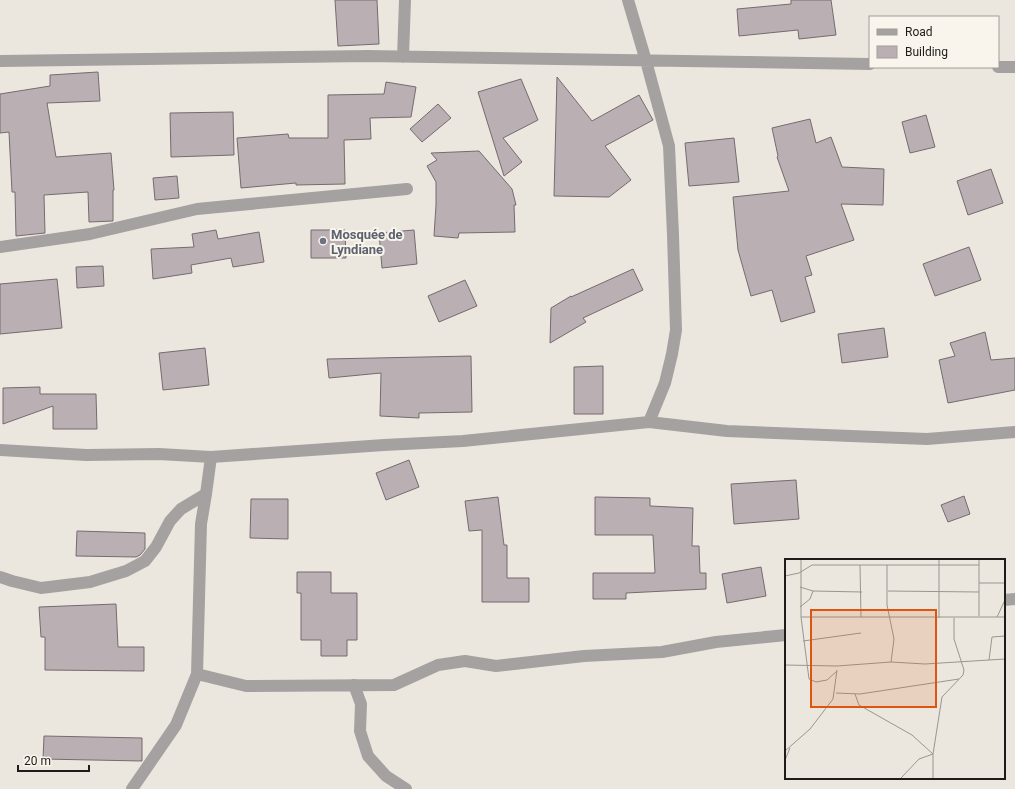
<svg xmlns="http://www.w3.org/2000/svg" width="1015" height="789" font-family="Roboto,sans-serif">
  <rect width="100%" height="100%" fill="#ebe7df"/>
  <!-- building -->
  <path fill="#bab0b4" stroke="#746b6f" d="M 335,0 L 377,0 L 379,44 L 338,46 Z
    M 791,0 L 831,0 L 836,35 L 799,39 L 798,30 L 739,36 L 737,9 L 791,4 Z
    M 98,72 L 100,101 L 47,103 L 56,157 L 111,153 L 114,190 L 113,190 L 113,221 L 89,222 L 88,192 L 44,195 L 45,233 L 16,236 L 15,192 L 12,192 L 9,132 L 0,133 L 0,94 L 50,86 L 50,75 Z
    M 557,77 L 592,121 L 639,95 L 653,120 L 605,146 L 631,180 L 609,197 L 554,196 Z
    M 521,79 L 538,120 L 503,138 L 522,162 L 504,176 L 478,92 Z
    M 386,82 L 416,87 L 411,117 L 370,118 L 371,139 L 344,140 L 345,184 L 296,185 L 296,183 L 241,188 L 237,138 L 288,134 L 289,138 L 328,138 L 328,95 L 384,94 Z
    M 438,104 L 451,118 L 422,142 L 410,129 Z
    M 233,112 L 234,155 L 171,157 L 170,113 Z
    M 926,115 L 935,147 L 910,153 L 902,122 Z
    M 810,119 L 816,143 L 831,137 L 842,167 L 884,169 L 883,205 L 841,204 L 854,240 L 806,256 L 812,275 L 805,277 L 815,312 L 781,322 L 772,290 L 751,296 L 738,250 L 733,197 L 789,191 L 777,157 L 778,156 L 772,128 Z
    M 734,138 L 739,182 L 689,186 L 685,143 Z
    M 479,151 L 512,189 L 516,205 L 514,205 L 515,232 L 459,233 L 458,238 L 434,236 L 436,205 L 436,182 L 427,166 L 437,160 L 431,153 Z
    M 991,169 L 1003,203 L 968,215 L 957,181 Z
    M 177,176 L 179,198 L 155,200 L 153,178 Z
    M 216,230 L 218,239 L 259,232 L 264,262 L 233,267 L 231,258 L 191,265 L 192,273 L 153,279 L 151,249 L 194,247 L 192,234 Z
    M 311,230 L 345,230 L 346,258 L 311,258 Z
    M 414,230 L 417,264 L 382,268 L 379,233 Z
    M 969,247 L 981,280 L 935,296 L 923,264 Z
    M 103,266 L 104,286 L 77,288 L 76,267 Z
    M 633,269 L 643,290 L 583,318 L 586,322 L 550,343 L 551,308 L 571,296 L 571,297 Z
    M 57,279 L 62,328 L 0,334 L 0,284 Z
    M 465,280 L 477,306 L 439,322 L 428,296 Z
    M 884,328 L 888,357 L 842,363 L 838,334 Z
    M 985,332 L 991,360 L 1015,358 L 1015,390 L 948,403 L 939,360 L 955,356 L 950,343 Z
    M 205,348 L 209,385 L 163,390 L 159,353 Z
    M 471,356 L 472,412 L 419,413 L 419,418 L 380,416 L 381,373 L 329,378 L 327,359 Z
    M 603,366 L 603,414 L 574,414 L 574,367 Z
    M 40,387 L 40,394 L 96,394 L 97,429 L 53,429 L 53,406 L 3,424 L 3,388 Z
    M 409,460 L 419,487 L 386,500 L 376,473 Z
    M 796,480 L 799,519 L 734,524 L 731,484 Z
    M 964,496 L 970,514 L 948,522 L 941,505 Z
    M 498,497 L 504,545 L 507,545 L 507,578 L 529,578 L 529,602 L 482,602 L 482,530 L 469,531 L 465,501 Z
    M 595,497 L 650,498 L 650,506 L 693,508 L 692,546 L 699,546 L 700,573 L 706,573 L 706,589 L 626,593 L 626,599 L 593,599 L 593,573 L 655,573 L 653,535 L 595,535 Z
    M 251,499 L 288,499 L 288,539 L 250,538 Z
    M 77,531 L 145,533 L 145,549 L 140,555 L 136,557 L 76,556 Z
    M 761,567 L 766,596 L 727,603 L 722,574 Z
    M 297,572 L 331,572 L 331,593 L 357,593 L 357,640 L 347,640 L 347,656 L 321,656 L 321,640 L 301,640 L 301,593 L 297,593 Z
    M 116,604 L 118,647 L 144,647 L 144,671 L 45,670 L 45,637 L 41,637 L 39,607 Z
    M 44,736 L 142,738 L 142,761 L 43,759 Z"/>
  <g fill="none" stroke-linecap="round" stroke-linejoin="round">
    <!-- minor -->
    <path stroke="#a6a1a1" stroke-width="12" d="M 628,0 L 646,61 L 669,146 L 673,235 L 676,330 L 672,354 L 665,383 L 649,422
      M 403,57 L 405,0
      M 0,61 L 368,56 L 870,64
      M 998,67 L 1015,67
      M 0,247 L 90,234 L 197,209 L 407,189
      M 0,450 L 86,455 L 159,454 L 211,457 L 384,445 L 463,441 L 649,422 L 727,431 L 927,439 L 1015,432
      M 0,577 L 12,581 L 41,588 L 90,582 L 126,571 L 145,561 L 156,547 L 170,521 L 181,509 L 206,494
      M 1004,600 L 1015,599
      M 197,674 L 246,686 L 394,685 L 438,665 L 465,661 L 496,666 L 584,656 L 662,652 L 716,642 L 786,635
      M 354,685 L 361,704 L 360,731 L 368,756 L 386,776 L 406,789
      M 132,789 L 176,725 L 197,674 L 201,524 L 206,494 L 211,457"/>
  </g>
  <!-- markers -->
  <circle fill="#6b7280" stroke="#f9f5ec" stroke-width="1.5" cx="323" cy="241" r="4"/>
  <g text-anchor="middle" stroke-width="4" stroke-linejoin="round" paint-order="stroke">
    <!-- worship labels -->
    <g font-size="13" font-weight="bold" fill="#5b616d" stroke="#f9f5ec" text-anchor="start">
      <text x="331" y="239">Mosquée de<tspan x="331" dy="15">Lyndiane</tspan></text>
    </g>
  </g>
  <!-- overview -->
  <g transform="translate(785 559)">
    <rect width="220" height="220" fill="#ebe7df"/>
    <path fill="none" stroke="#99968f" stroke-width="1" d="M 16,1 L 16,58 L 24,120 L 31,123 L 42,121 L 52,112M 75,6 L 76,58M 102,6 L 102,46 L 109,80 L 106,103M 0,17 L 14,14 L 27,6 L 194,6M 194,24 L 220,24M 15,28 L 28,32 L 77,33M 103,32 L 194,33M 15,48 L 25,40 L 28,32M 194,57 L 194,1M 16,58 L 220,58M 212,58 L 220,41M 154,59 L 154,1M 18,82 L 76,74M 204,101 L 207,78 L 220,77M 0,106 L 52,107 L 106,103 L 140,105 L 220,100M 51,134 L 75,135 L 174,120M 70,135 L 74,146 L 127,176 L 148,195M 0,192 L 25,170 L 48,140 L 52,111M 0,201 L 5,189M 116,219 L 134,200 L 148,195M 148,219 L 148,195 L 157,138 L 178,116 L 179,111 L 169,80 L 169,59"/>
    <path fill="#de560d" fill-opacity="0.15" stroke="#de560d" stroke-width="2" d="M 26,51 L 151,51 L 151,148 L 26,148 Z"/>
    <rect width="220" height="220" fill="none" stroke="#1d1c18" stroke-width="2"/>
  </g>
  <!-- legend -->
  <rect x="869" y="16" width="130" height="52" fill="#f9f5ec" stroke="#a19e97"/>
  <rect x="877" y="29" width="20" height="6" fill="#a6a1a1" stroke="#a19e97"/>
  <text x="905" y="36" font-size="12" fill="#1d1c18">Road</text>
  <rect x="877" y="46" width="20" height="12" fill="#bab0b4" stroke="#a19e97"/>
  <text x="905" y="56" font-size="12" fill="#1d1c18">Building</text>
  <!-- scale -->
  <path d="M18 765v6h71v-6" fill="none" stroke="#1d1c18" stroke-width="2"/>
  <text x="24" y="765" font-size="12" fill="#1d1c18" stroke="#f9f5ec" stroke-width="3" paint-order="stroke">20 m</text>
</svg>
